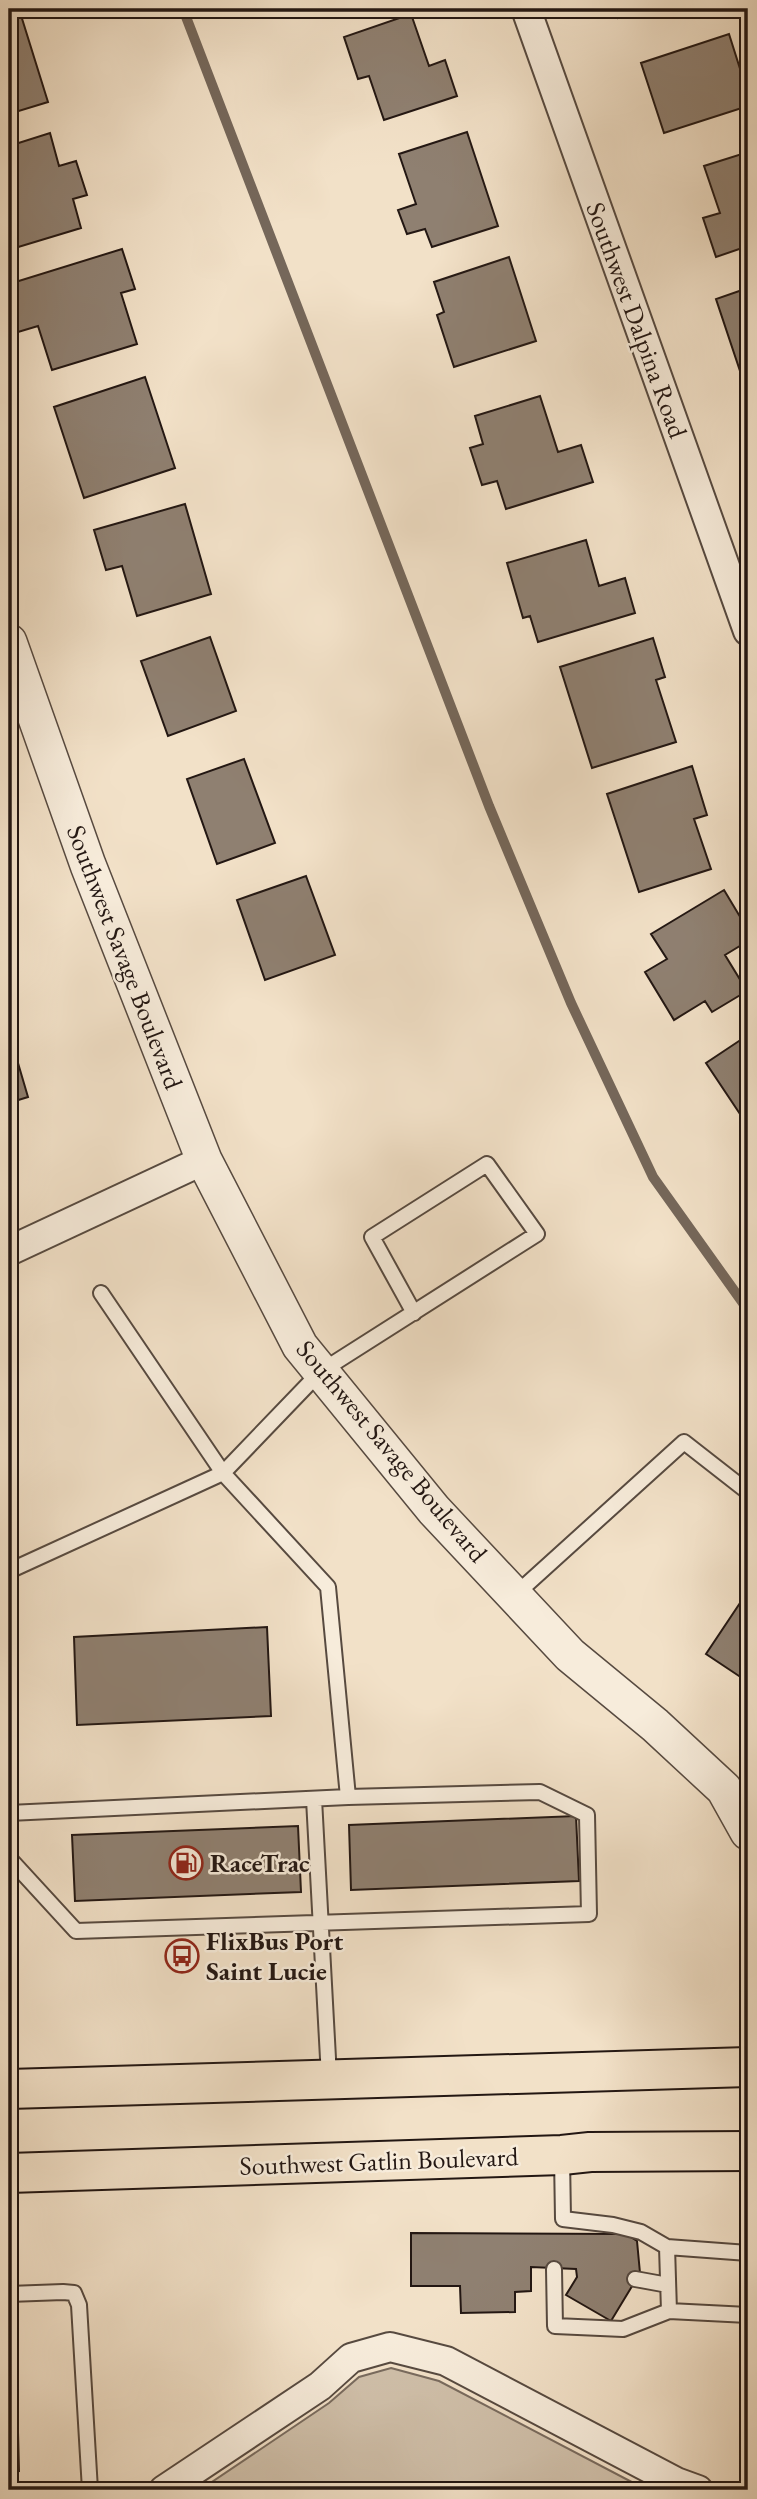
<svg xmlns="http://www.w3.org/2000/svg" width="757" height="2499" font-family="'EB Garamond',serif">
  <rect width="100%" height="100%" fill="#f2e1c8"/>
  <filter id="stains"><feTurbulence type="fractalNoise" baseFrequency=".00286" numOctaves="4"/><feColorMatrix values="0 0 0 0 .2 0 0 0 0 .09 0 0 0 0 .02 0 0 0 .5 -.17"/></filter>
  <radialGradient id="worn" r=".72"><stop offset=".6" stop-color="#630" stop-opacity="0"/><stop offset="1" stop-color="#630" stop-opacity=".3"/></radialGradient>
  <!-- green -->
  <path fill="#cfbfa9" stroke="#796b5e" stroke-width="2" d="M 391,2368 L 439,2381 L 647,2490 L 200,2490 L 329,2403 L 359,2377 Z"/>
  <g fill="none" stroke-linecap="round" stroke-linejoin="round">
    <!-- stream -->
    <path stroke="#75675a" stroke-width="10" d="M 183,9 L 489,806 L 571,1003 L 653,1177 L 748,1310"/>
  </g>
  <!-- building -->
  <path fill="#8f8071" stroke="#231713" stroke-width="2" d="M 9,9 L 19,9 L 48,102 L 9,114 Z
    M 615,9 L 648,9 L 618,18 Z
    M 411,14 L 429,66 L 445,60 L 457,96 L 384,120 L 369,76 L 358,79 L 344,37 Z
    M 729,34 L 748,94 L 748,106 L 664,133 L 641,63 Z
    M 467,132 L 498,226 L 432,247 L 425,229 L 407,234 L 398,210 L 416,204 L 399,154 Z
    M 50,133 L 59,166 L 76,161 L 87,195 L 73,199 L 81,228 L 15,248 L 9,228 L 9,146 Z
    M 748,152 L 748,246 L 716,257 L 703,218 L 720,213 L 704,166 Z
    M 122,249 L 135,289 L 121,293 L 137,344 L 52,370 L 38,326 L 18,332 L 9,302 L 9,284 Z
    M 509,257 L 536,341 L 454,367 L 437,315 L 444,312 L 434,282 Z
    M 748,288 L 748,368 L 740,371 L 716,299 Z
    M 145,377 L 175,468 L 84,498 L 54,407 Z
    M 540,396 L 558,452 L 581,445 L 593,482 L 506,509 L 497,481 L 482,485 L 470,448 L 483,444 L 475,416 Z
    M 185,504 L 211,594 L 137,616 L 122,566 L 106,570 L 94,530 Z
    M 586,540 L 599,586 L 625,578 L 635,613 L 538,642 L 530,616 L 523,618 L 507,563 Z
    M 210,637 L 236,711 L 168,736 L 141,661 Z
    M 653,638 L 665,677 L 656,680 L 676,742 L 592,768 L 560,667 Z
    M 244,759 L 275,843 L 217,864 L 187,779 Z
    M 692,766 L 707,815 L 694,819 L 711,869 L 639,892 L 607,794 Z
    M 306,876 L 335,955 L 265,980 L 237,900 Z
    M 724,890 L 748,930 L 748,941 L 725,955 L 747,991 L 712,1012 L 705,1001 L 674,1020 L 645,972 L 667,959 L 651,934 Z
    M 9,1017 L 17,1045 L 13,1046 L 28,1097 L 9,1103 Z
    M 748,1035 L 748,1126 L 706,1063 Z
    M 748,1591 L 748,1682 L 706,1654 Z
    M 267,1627 L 271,1716 L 77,1725 L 74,1637 Z
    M 576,1816 L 579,1881 L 351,1890 L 349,1825 Z
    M 298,1826 L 301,1892 L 75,1901 L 72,1835 Z
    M 411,2233 L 626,2234 L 637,2241 L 640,2273 L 611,2321 L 566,2295 L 577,2277 L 576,2269 L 531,2267 L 531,2291 L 515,2292 L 515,2312 L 461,2313 L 460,2286 L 411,2286 Z
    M 16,2354 L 19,2471 L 9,2472 L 9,2355 Z"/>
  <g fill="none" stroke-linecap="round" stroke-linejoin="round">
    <defs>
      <path id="service" d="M 9,1571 L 223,1473 L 320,1372 L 537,1234 L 487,1164 L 372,1237 L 414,1313
        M 515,1595 L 684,1442 L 748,1492
        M 314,1799 L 329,2077
        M 9,1813 L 348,1797
        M 9,1858 L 76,1931 L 589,1914 L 587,1815 L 540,1792 L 348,1797 L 328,1587 L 223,1473 L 101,1293
        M 562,2157 L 563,2219 L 613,2225 L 641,2232 L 667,2247 L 748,2253
        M 667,2247 L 669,2311
        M 554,2269 L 555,2326 L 623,2329 L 669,2311 L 748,2315
        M 635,2279 L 668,2285
        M 9,2294 L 63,2292 L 74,2293 L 79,2305 L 90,2490"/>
      <path id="minor" d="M 526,9 L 748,631
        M 9,1251 L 204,1160
        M 164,2490 L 320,2386 L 351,2358 L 390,2347 L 446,2361 L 676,2482 L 698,2490"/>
      <path id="tertiary" d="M 9,642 L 88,865 L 204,1160 L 300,1346 L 434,1510 L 570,1655 L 655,1725 L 724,1789 L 748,1832"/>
      <path id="primary" d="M 9,2089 L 748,2067
        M 9,2173 L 562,2155 L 590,2152 L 748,2151"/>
    </defs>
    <!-- service casing -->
    <use href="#service" stroke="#574a40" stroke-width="18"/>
    <!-- minor casing -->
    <use href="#minor" stroke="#574a40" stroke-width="32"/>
    <!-- tertiary casing -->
    <use href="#tertiary" stroke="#574a40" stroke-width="38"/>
    <!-- primary casing -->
    <use href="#primary" stroke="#231713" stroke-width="42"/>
    <!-- service -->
    <use href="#service" stroke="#f7ecdb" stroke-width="14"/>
    <!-- minor -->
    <use href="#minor" stroke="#f7ecdb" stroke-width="28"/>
    <!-- tertiary -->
    <use href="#tertiary" stroke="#f7ecdb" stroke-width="35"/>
    <!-- primary -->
    <use href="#primary" stroke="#f2e1c8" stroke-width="38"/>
  </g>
  <!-- icons -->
  <defs>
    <symbol id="fuel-ring" viewBox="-11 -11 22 22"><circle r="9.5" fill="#f7ecdb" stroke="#8f2418" stroke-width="1.5"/><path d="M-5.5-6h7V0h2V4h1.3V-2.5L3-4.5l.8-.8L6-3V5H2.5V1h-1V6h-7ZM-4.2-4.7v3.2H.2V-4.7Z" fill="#8f2418"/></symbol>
    <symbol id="bus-ring" viewBox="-11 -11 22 22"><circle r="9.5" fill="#f7ecdb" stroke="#8f2418" stroke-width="1.5"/><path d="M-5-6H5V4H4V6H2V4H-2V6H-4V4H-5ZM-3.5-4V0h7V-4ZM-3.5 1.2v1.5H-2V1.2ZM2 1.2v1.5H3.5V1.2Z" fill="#8f2418"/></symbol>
  </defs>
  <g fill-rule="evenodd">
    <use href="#fuel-ring" x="167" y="1844" width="38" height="38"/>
    <use href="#bus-ring" x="163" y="1937" width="38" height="38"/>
  </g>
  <g text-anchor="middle" stroke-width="5" stroke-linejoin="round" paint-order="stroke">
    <!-- street labels -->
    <g font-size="26" fill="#231713" stroke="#f7ecdb">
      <text transform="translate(637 320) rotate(70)" y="9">Southwest Dalpina Road</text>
      <text transform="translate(125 957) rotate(69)" y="9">Southwest Savage Boulevard</text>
      <text transform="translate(392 1451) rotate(50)" y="9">Southwest Savage Boulevard</text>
      <text transform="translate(379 2161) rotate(-2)" y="9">Southwest Gatlin Boulevard</text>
    </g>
    <!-- poi labels -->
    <g font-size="26" font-weight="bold" fill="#231713" stroke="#f7ecdb" text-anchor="start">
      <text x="210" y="1872">RaceTrac</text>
      <text x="206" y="1950">FlixBus Port<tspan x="206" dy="30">Saint Lucie</tspan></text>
    </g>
  </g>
  <!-- margin -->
  <rect width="757" height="2499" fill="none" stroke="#f2e1c8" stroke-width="35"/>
  <rect x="10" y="10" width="736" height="2478" fill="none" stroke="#231713" stroke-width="3.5"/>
  <rect x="18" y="18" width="722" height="2464" fill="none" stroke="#231713" stroke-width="2"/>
  <rect width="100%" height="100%" filter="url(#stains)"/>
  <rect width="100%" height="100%" fill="url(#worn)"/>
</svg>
